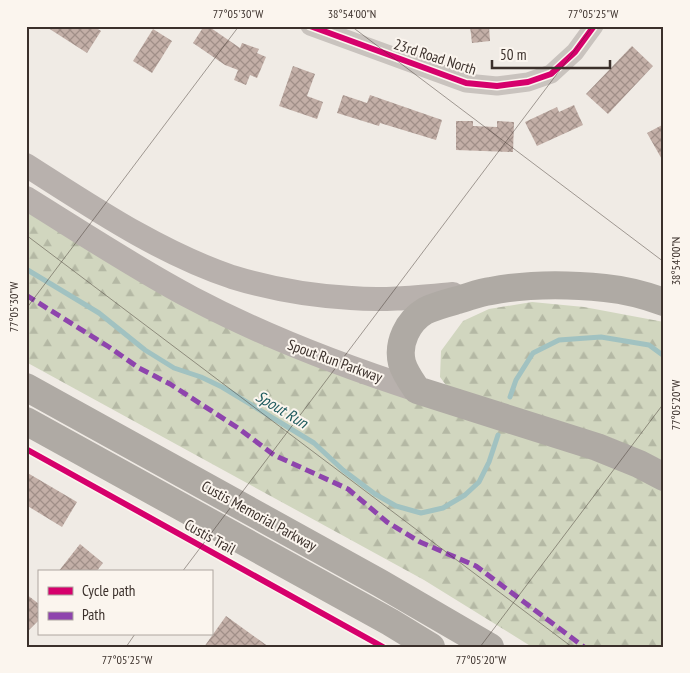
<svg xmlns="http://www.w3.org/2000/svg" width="690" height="673" font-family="'PT Sans Narrow',sans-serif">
  <defs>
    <pattern id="forest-firs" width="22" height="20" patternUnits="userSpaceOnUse" patternTransform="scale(1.25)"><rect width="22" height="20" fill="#d1d6bf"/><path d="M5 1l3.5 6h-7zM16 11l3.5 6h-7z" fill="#b4b8a4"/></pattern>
    <pattern id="building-cross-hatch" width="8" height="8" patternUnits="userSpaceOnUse" patternTransform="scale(1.25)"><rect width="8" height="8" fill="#c3afa7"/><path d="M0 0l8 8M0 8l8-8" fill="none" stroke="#a08f88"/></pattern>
  </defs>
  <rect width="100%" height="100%" fill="#f0ebe5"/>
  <!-- forest -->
  <path fill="url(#forest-firs)" d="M 26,208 L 211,320 L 620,466 L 664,489 L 664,647 L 532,647 L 424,580 L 26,362 Z
    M 532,302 L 584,307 L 664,322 L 664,461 L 611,438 L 448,388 L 440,377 L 441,351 L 463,321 L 489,309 Z"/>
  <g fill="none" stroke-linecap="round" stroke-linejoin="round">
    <!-- stream -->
    <path stroke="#a1c2c1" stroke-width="5" d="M 26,269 L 99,313 L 145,350 L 174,368 L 201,377 L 222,387 L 314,443 L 343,470 L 375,494 L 396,506 L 421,513 L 443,508 L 465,495 L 479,482 L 489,462 L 498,435
      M 510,397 L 516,380 L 533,353 L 559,340 L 601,337 L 649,345 L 664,356"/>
  </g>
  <!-- building -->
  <path fill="url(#building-cross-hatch)" d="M 45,26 L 93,26 L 101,31 L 87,53 Z
    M 204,26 L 208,26 L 240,48 L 242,43 L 259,49 L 257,53 L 266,57 L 257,78 L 250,75 L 246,85 L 234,80 L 238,70 L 225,65 L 193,43 Z
    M 470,26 L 489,26 L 490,41 L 472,43 Z
    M 153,29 L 172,41 L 152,73 L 133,61 Z
    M 632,46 L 653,66 L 608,114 L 586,94 Z
    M 293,66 L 315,74 L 307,96 L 323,102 L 317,119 L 279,106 Z
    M 343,95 L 367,103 L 370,95 L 442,120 L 436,140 L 380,123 L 379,126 L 337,113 Z
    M 574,105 L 583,125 L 537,146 L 525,122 L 557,107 L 559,112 Z
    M 456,121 L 473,121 L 473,126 L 497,127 L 497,121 L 514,122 L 513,152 L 456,150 Z
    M 664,124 L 664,163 L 647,133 Z
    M 26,472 L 77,502 L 62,527 L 26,505 Z
    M 80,544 L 103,563 L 96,572 L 58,572 Z
    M 26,594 L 39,604 L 39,620 L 26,633 Z
    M 226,616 L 269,647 L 204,647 Z"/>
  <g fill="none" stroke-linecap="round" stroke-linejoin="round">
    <!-- minor -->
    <path stroke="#c9c3be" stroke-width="19" d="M 310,26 L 466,83 L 497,86 L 528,82 L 551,74 L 575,52 L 594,26"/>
    <!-- major -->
    <path stroke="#b8b1ad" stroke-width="24" d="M 26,165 C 92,207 158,252 232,277 C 271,289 311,296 351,298 C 385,301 420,297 453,294
      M 26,198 C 81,232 135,268 192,298 C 264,336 339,365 417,390"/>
    <!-- highway -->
    <path stroke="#afaaa4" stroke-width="28" d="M 664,302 C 645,295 625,290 605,288 C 568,284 527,284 491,291 C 480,292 469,297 458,300 C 447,303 435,306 425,311 C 408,321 397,343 402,363 C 405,373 411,381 417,390 L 597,447 L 639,464 L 664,477
      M 26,387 L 380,583 L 490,647
      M 26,421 L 390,622 L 431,647"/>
    <!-- quiet -->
    <path stroke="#8e44ad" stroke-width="5" stroke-dasharray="10 5" stroke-linecap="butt" d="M 26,295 L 109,347 L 139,368 L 170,384 L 238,428 L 274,455 L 348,489 L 387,522 L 420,542 L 476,566 L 584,647"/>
    <defs>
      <path id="cycleway" d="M 310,26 L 466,83 L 497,86 L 528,82 L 551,74 L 575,52 L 594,26
        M 26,449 L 383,647"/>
    </defs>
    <!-- cycleway casing -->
    <use href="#cycleway" stroke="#fbf5ee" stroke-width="9"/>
    <!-- cycleway -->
    <use href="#cycleway" stroke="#d6006c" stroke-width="6"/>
  </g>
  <!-- ticks -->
  <path fill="none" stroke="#3b302b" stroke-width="1" stroke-opacity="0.45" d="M 351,26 L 664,262M 26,235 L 572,647M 26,309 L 239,26M 182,572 L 593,26M 126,647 L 135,634M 480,647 L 664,403"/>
  <g text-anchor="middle" stroke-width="4" stroke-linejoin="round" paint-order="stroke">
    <!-- street labels -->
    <g font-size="15" fill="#3b302b" stroke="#fbf5ee">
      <text transform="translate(435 57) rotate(18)" y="5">23rd Road North</text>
      <text transform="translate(335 361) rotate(20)" y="5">Spout Run Parkway</text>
      <text transform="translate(259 516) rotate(29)" y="5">Custis Memorial Parkway</text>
      <text transform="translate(210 537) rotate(29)" y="5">Custis Trail</text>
    </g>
    <!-- water labels -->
    <g font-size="16" font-style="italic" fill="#1f5a5e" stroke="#fbf5ee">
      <text transform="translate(282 409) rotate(31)" y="6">Spout Run</text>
    </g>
  </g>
  <!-- border -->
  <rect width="690" height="673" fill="none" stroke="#fbf5ee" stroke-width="55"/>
  <!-- legend -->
  <rect x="38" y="570" width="175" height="65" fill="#fbf5ee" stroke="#aea6a0"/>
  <rect x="48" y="587" width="25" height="8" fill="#d6006c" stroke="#aea6a0"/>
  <text x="82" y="596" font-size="15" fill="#3b302b">Cycle path</text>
  <rect x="48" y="612" width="25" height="8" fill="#8e44ad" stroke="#aea6a0"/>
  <text x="82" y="620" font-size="15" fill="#3b302b">Path</text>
  <!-- scale -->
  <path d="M492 60v8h118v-8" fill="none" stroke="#3b302b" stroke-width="2.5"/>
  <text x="500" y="60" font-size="15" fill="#3b302b" stroke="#fbf5ee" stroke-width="4" paint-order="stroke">50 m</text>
  <rect x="28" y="28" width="634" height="618" fill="none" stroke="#3b302b" stroke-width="2"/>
  <g font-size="12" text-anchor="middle" fill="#3b302b">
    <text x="238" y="18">77°05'30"W</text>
    <text x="352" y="18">38°54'00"N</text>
    <text x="593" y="18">77°05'25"W</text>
    <text transform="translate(676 261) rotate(-90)" y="4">38°54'00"N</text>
    <text transform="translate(14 307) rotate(-90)" y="4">77°05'30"W</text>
    <text transform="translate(676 405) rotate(-90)" y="4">77°05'20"W</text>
    <text x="127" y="664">77°05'25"W</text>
    <text x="481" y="664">77°05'20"W</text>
  </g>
</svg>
